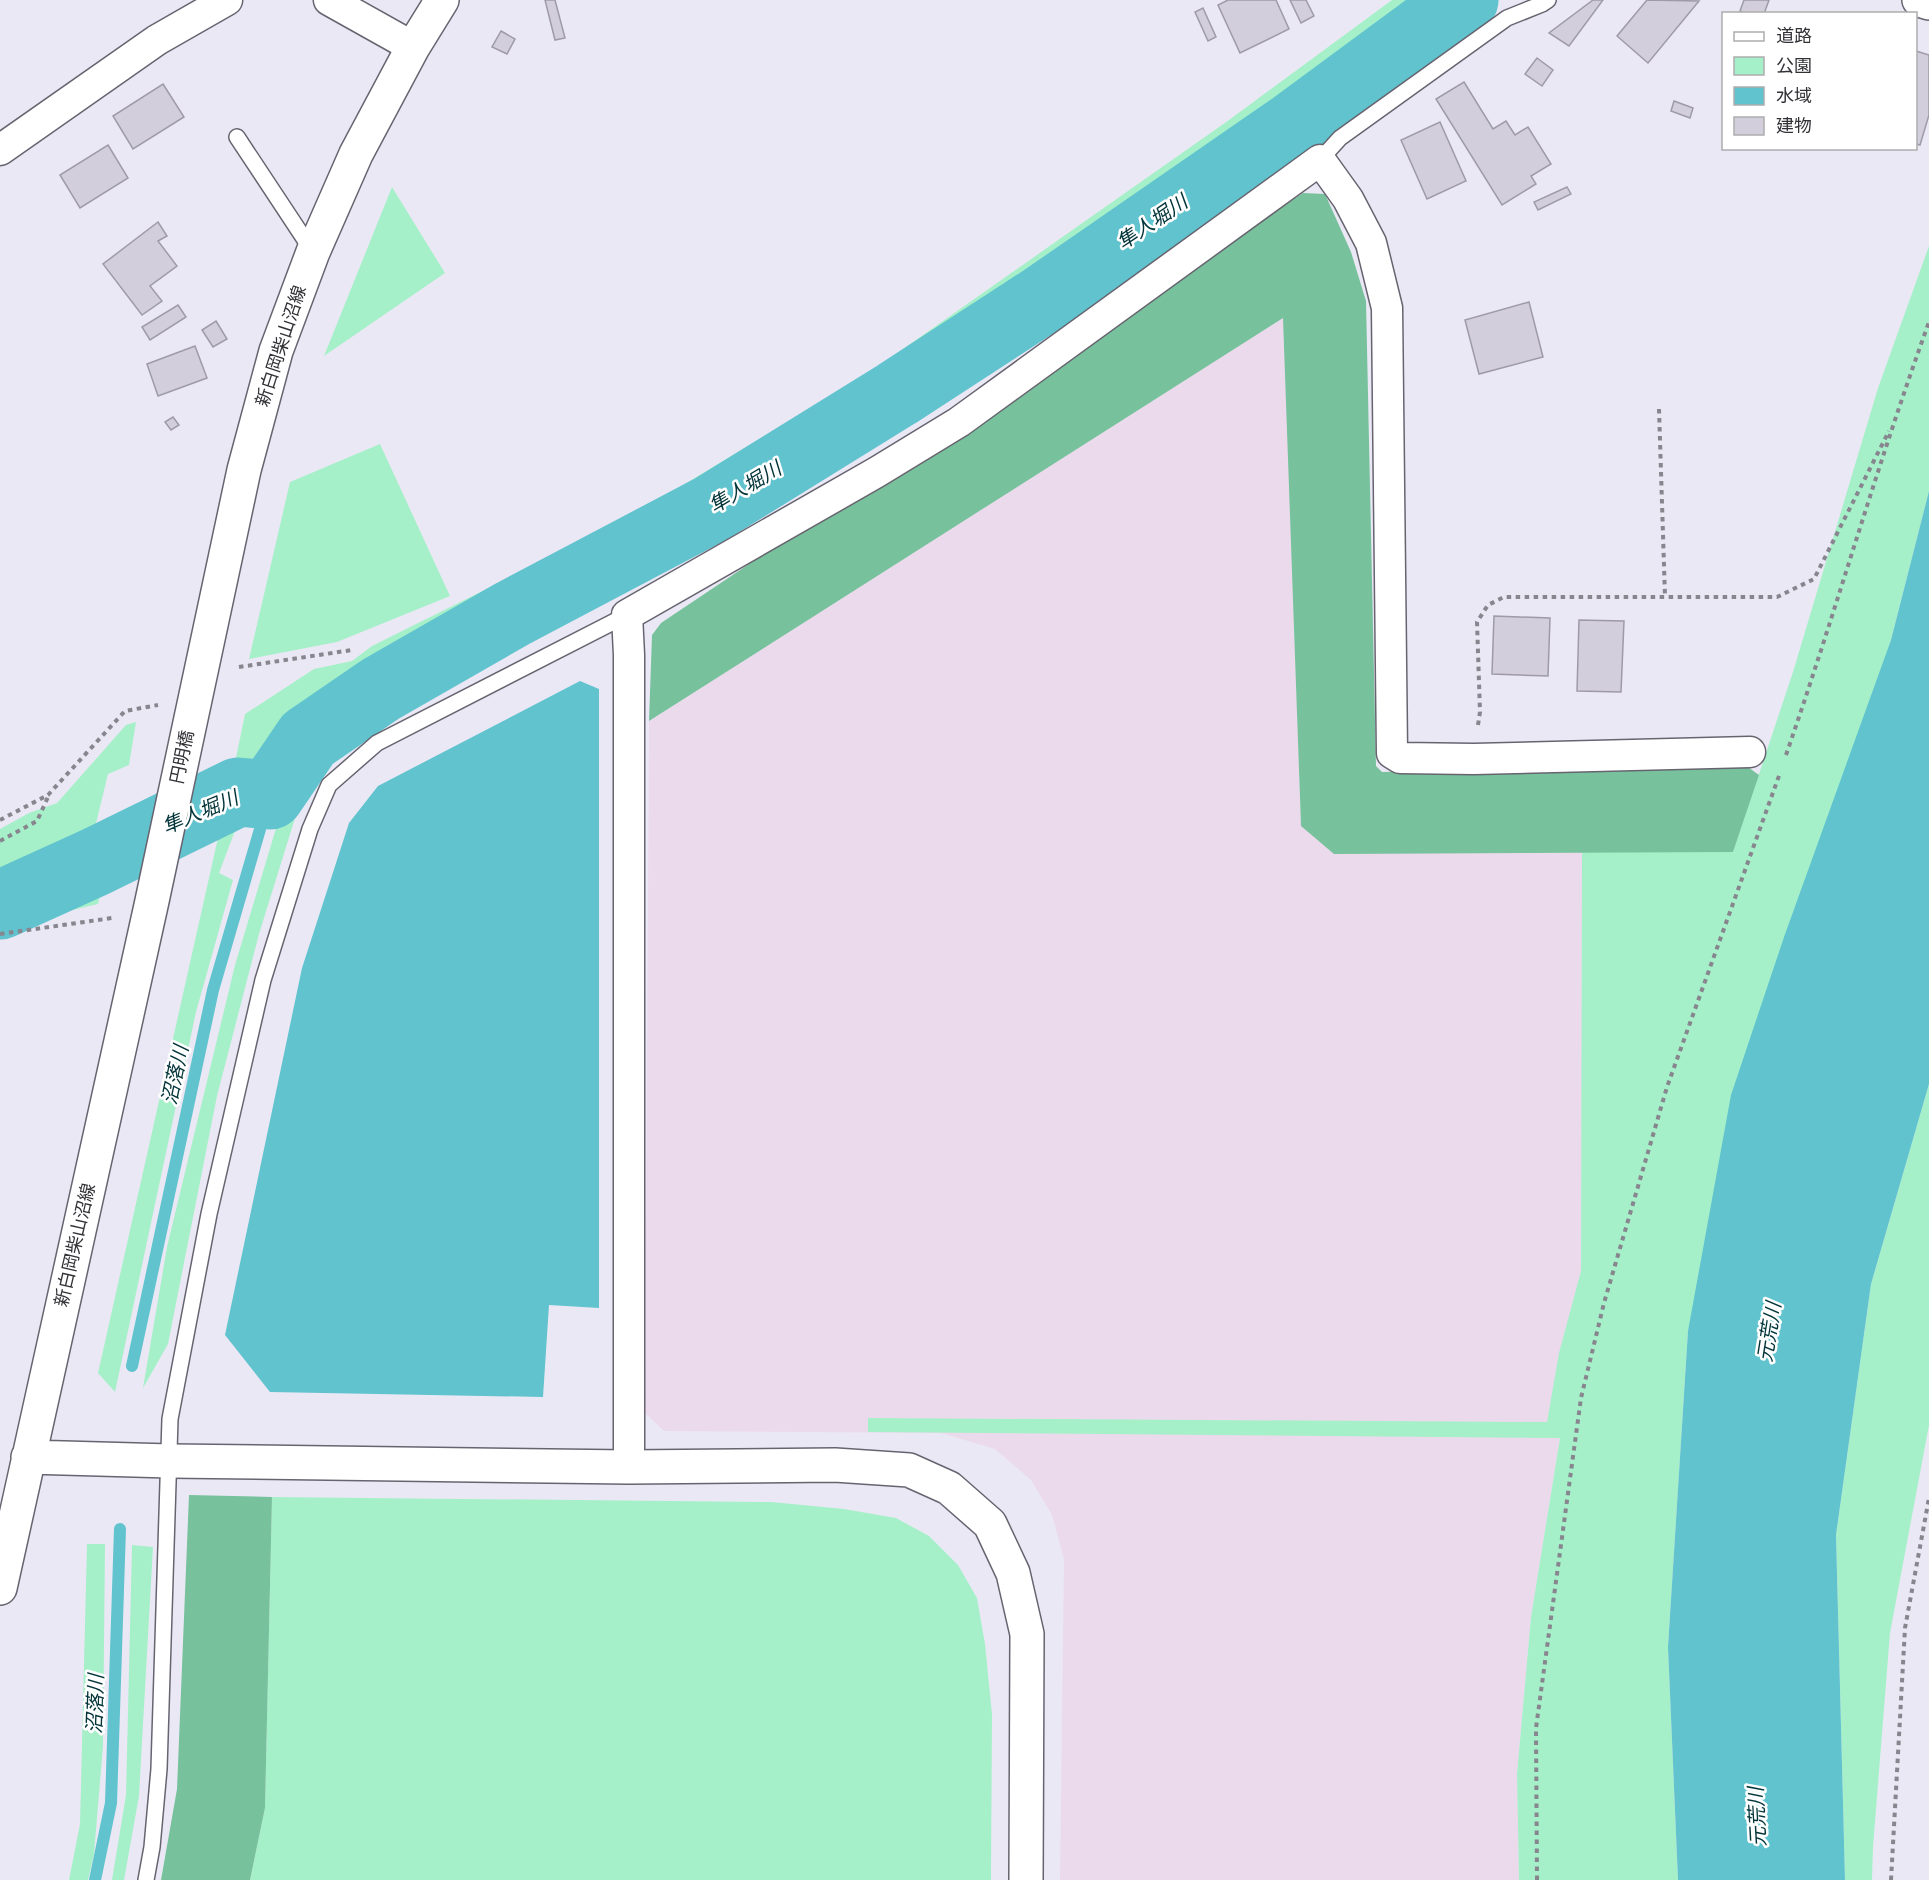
<svg xmlns="http://www.w3.org/2000/svg" width="1929" height="1880" font-family="Raleway,'Noto Sans JP',sans-serif">
  <rect width="100%" height="100%" fill="#ebe8f5"/>
  <!-- industrial -->
  <path fill="#ebdaec" d="M 1284,317 L 1301,826 L 1582,852 L 1733,852 L 1560,1438 L 1531,1617 L 1517,1774 L 1519,1880 L 1060,1880 L 1064,1559 L 1052,1515 L 1031,1480 L 995,1449 L 941,1433 L 664,1431 L 645,1413 L 649,721 Z"/>
  <!-- green -->
  <path fill="#a6f0c9" d="M 1392,0 L 1419,0 L 1036,287 L 923,366 L 844,416 L 746,468 L 693,500 L 587,555 L 522,584 L 454,627 L 371,666 L 331,697 L 291,731 L 270,777 L 231,782 L 245,714 L 314,669 L 352,661 L 372,646 L 625,520 L 866,375 L 1229,120 Z
    M 1472,0 L 1490,0 L 1497,6 L 957,394 L 658,572 L 356,731 L 325,757 L 296,815 L 259,934 L 217,1096 L 168,1344 L 143,1388 L 167,1247 L 235,965 L 292,775 L 316,741 L 492,632 L 718,515 L 850,442 L 1035,319 L 1206,197 Z
    M 392,187 L 445,273 L 324,356 Z
    M 1929,246 L 1929,491 L 1891,640 L 1688,1331 L 1668,1647 L 1678,1880 L 1519,1880 L 1517,1774 L 1531,1617 L 1560,1438 L 868,1432 L 868,1418 L 1547,1422 L 1559,1353 L 1581,1271 L 1582,852 L 1733,852 L 1793,672 L 1878,388 Z
    M 380,444 L 450,596 L 337,642 L 249,659 L 290,482 Z
    M 136,722 L 129,765 L 108,774 L 92,840 L 0,884 L 0,829 L 29,813 L 57,803 L 126,725 Z
    M 241,815 L 219,873 L 233,880 L 196,1012 L 115,1392 L 98,1373 L 222,820 Z
    M 104,879 L 98,904 L 0,927 L 0,913 Z
    M 1929,1084 L 1929,1425 L 1890,1633 L 1873,1847 L 1872,1880 L 1845,1880 L 1836,1535 L 1871,1284 Z
    M 272,1497 L 771,1502 L 844,1509 L 896,1518 L 929,1536 L 958,1565 L 977,1598 L 985,1644 L 992,1714 L 991,1880 L 250,1880 L 265,1808 Z
    M 87,1544 L 105,1544 L 103,1746 L 94,1854 L 88,1880 L 69,1880 L 80,1824 Z
    M 132,1545 L 153,1547 L 139,1796 L 124,1880 L 112,1880 L 126,1795 Z"/>
  <!-- forest -->
  <path fill="#77c29c" d="M 1303,193 L 1325,194 L 1351,252 L 1366,301 L 1376,766 L 1382,772 L 1745,765 L 1759,775 L 1733,852 L 1334,854 L 1301,826 L 1283,318 L 649,721 L 652,635 L 661,623 Z
    M 189,1495 L 272,1497 L 265,1808 L 250,1880 L 161,1880 L 177,1789 Z"/>
  <!-- water -->
  <path fill="#60c3ce" d="M 1929,491 L 1929,1084 L 1871,1284 L 1836,1535 L 1845,1880 L 1678,1880 L 1668,1647 L 1688,1331 L 1731,1095 L 1784,937 L 1891,640 Z
    M 580,681 L 599,689 L 599,1308 L 549,1305 L 543,1397 L 270,1392 L 225,1335 L 302,968 L 349,823 L 378,786 Z"/>
  <g fill="none" stroke-linecap="round" stroke-linejoin="round">
    <!-- stream -->
    <path stroke="#60c3ce" stroke-width="12" d="M 132,1366 L 213,990 L 270,795
      M 95,1880 L 111,1803 L 120,1529"/>
    <!-- river -->
    <path stroke="#60c3ce" stroke-width="69" d="M 0,905 L 95,862 L 238,792 L 270,795 L 308,739 L 381,689 L 512,614 L 711,509 L 897,394 L 1043,299 L 1289,129 L 1464,0"/>
  </g>
  <!-- building -->
  <path fill="#d2cedb" stroke="#9e9ba7" stroke-width="1.5" d="M 545,0 L 555,0 L 565,38 L 555,40 Z
    M 1228,0 L 1276,0 L 1289,29 L 1240,53 L 1218,5 Z
    M 1290,0 L 1306,0 L 1314,16 L 1301,23 Z
    M 1593,0 L 1603,0 L 1569,46 L 1549,33 Z
    M 1647,0 L 1699,1 L 1648,63 L 1617,36 Z
    M 1744,0 L 1769,0 L 1764,14 L 1746,14 L 1740,11 Z
    M 1203,8 L 1216,37 L 1208,41 L 1195,12 Z
    M 501,31 L 515,39 L 507,54 L 492,47 Z
    M 1916,51 L 1929,55 L 1929,115 L 1920,145 L 1916,144 Z
    M 1537,58 L 1553,70 L 1542,86 L 1525,74 Z
    M 1464,82 L 1493,129 L 1506,121 L 1515,135 L 1528,127 L 1551,164 L 1531,176 L 1536,184 L 1502,205 L 1436,99 Z
    M 163,84 L 184,117 L 133,149 L 113,116 Z
    M 1674,101 L 1693,108 L 1690,118 L 1671,111 Z
    M 1440,122 L 1466,181 L 1427,199 L 1401,140 Z
    M 108,145 L 128,178 L 80,208 L 60,175 Z
    M 1567,187 L 1571,194 L 1538,210 L 1534,202 Z
    M 158,222 L 167,236 L 158,241 L 177,266 L 150,286 L 162,301 L 142,315 L 103,264 Z
    M 1529,302 L 1543,357 L 1479,374 L 1465,320 Z
    M 178,305 L 186,317 L 150,340 L 142,327 Z
    M 216,321 L 227,339 L 213,347 L 202,330 Z
    M 195,346 L 207,378 L 158,396 L 147,364 Z
    M 173,417 L 179,425 L 171,430 L 165,422 Z
    M 1494,616 L 1550,618 L 1548,676 L 1492,674 Z
    M 1579,620 L 1624,621 L 1621,692 L 1577,691 Z"/>
  <g fill="none" stroke-linecap="round" stroke-linejoin="round">
    <defs>
      <path id="service" d="M 237,137 L 313,252
        M 1320,160 L 1340,138 L 1507,18 L 1542,4 L 1548,0
        M 146,1880 L 152,1847 L 159,1769 L 170,1419 L 209,1214 L 263,980 L 310,829 L 329,785 L 377,743 L 627,615"/>
      <path id="minor" d="M 329,0 L 413,47
        M 0,150 L 157,40 L 227,0
        M 629,1467 L 629,655 L 627,615 L 877,472 L 959,422 L 1320,160 L 1348,199 L 1371,243 L 1387,308 L 1392,753 L 1400,758 L 1474,759 L 1750,752"/>
      <path id="tertiary" d="M 28,1457 L 170,1461 L 629,1467 L 835,1465 L 909,1470 L 949,1488 L 990,1524 L 1013,1573 L 1027,1634 L 1026,1880
        M 0,1588 L 152,901 L 244,470 L 276,351 L 313,252 L 356,154 L 413,47 L 442,0"/>
      <path id="primary" d="M 1919,0 L 1929,3"/>
    </defs>
    <!-- service casing -->
    <use href="#service" stroke="#676470" stroke-width="18"/>
    <!-- minor casing -->
    <use href="#minor" stroke="#676470" stroke-width="33"/>
    <!-- tertiary casing -->
    <use href="#tertiary" stroke="#676470" stroke-width="36"/>
    <!-- primary casing -->
    <use href="#primary" stroke="#676470" stroke-width="36"/>
    <!-- path -->
    <path stroke="#87858e" stroke-width="4" stroke-dasharray="4.5 4.5" stroke-linecap="butt" d="M 1659,409 L 1665,597
      M 239,667 L 352,650
      M 1478,725 L 1480,712 L 1477,622 L 1488,605 L 1504,597 L 1777,597 L 1814,579 L 1889,431
      M 1786,755 C 1836,611 1877,465 1929,322
      M 0,820 L 48,795 L 125,711 L 158,705
      M 0,841 L 37,821 L 48,797
      M 0,934 L 112,918
      M 1537,1880 L 1536,1728 L 1581,1398 L 1604,1303 L 1667,1087 L 1780,773
      M 1891,1880 L 1905,1628 L 1929,1498"/>
    <!-- service -->
    <use href="#service" stroke="#fff" stroke-width="15"/>
    <!-- minor -->
    <use href="#minor" stroke="#fff" stroke-width="30"/>
    <!-- tertiary -->
    <use href="#tertiary" stroke="#fff" stroke-width="33"/>
    <!-- primary -->
    <use href="#primary" stroke="#fff" stroke-width="33"/>
  </g>
  <g text-anchor="middle" stroke-width="5" stroke-linejoin="round" paint-order="stroke">
    <!-- street labels -->
    <g font-size="18" fill="#323136" stroke="#fff">
      <text transform="translate(281 346) rotate(-72)" y="6">新白岡柴山沼線</text>
      <text transform="translate(182 757) rotate(-78)" y="6">円明橋</text>
      <text transform="translate(75 1245) rotate(-77)" y="6">新白岡柴山沼線</text>
    </g>
    <!-- water labels -->
    <g font-size="20" font-style="italic" fill="#023439" stroke="#fff">
      <text transform="translate(1152 222) rotate(-34)" y="7">隼人堀川</text>
      <text transform="translate(745 487) rotate(-31)" y="7">隼人堀川</text>
      <text transform="translate(200 812) rotate(-23)" y="7">隼人堀川</text>
      <text transform="translate(175 1075) rotate(-78)" y="7">沼落川</text>
      <text transform="translate(1769 1332) rotate(-81)" y="7">元荒川</text>
      <text transform="translate(95 1704) rotate(-88)" y="7">沼落川</text>
      <text transform="translate(1757 1817) rotate(-93)" y="7">元荒川</text>
    </g>
  </g>
  <!-- legend -->
  <rect x="1722" y="12" width="195" height="138" fill="#ffffff" stroke="#adadaf" stroke-width="1.5"/>
  <rect x="1734" y="32" width="30" height="9" fill="#ffffff" stroke="#adadaf" stroke-width="1.5"/>
  <text x="1776" y="42" font-size="18" fill="#323136">道路</text>
  <rect x="1734" y="57" width="30" height="18" fill="#a6f0c9" stroke="#adadaf" stroke-width="1.5"/>
  <text x="1776" y="72" font-size="18" fill="#323136">公園</text>
  <rect x="1734" y="87" width="30" height="18" fill="#60c3ce" stroke="#adadaf" stroke-width="1.5"/>
  <text x="1776" y="102" font-size="18" fill="#323136">水域</text>
  <rect x="1734" y="117" width="30" height="18" fill="#d2cedb" stroke="#adadaf" stroke-width="1.5"/>
  <text x="1776" y="132" font-size="18" fill="#323136">建物</text>
</svg>
